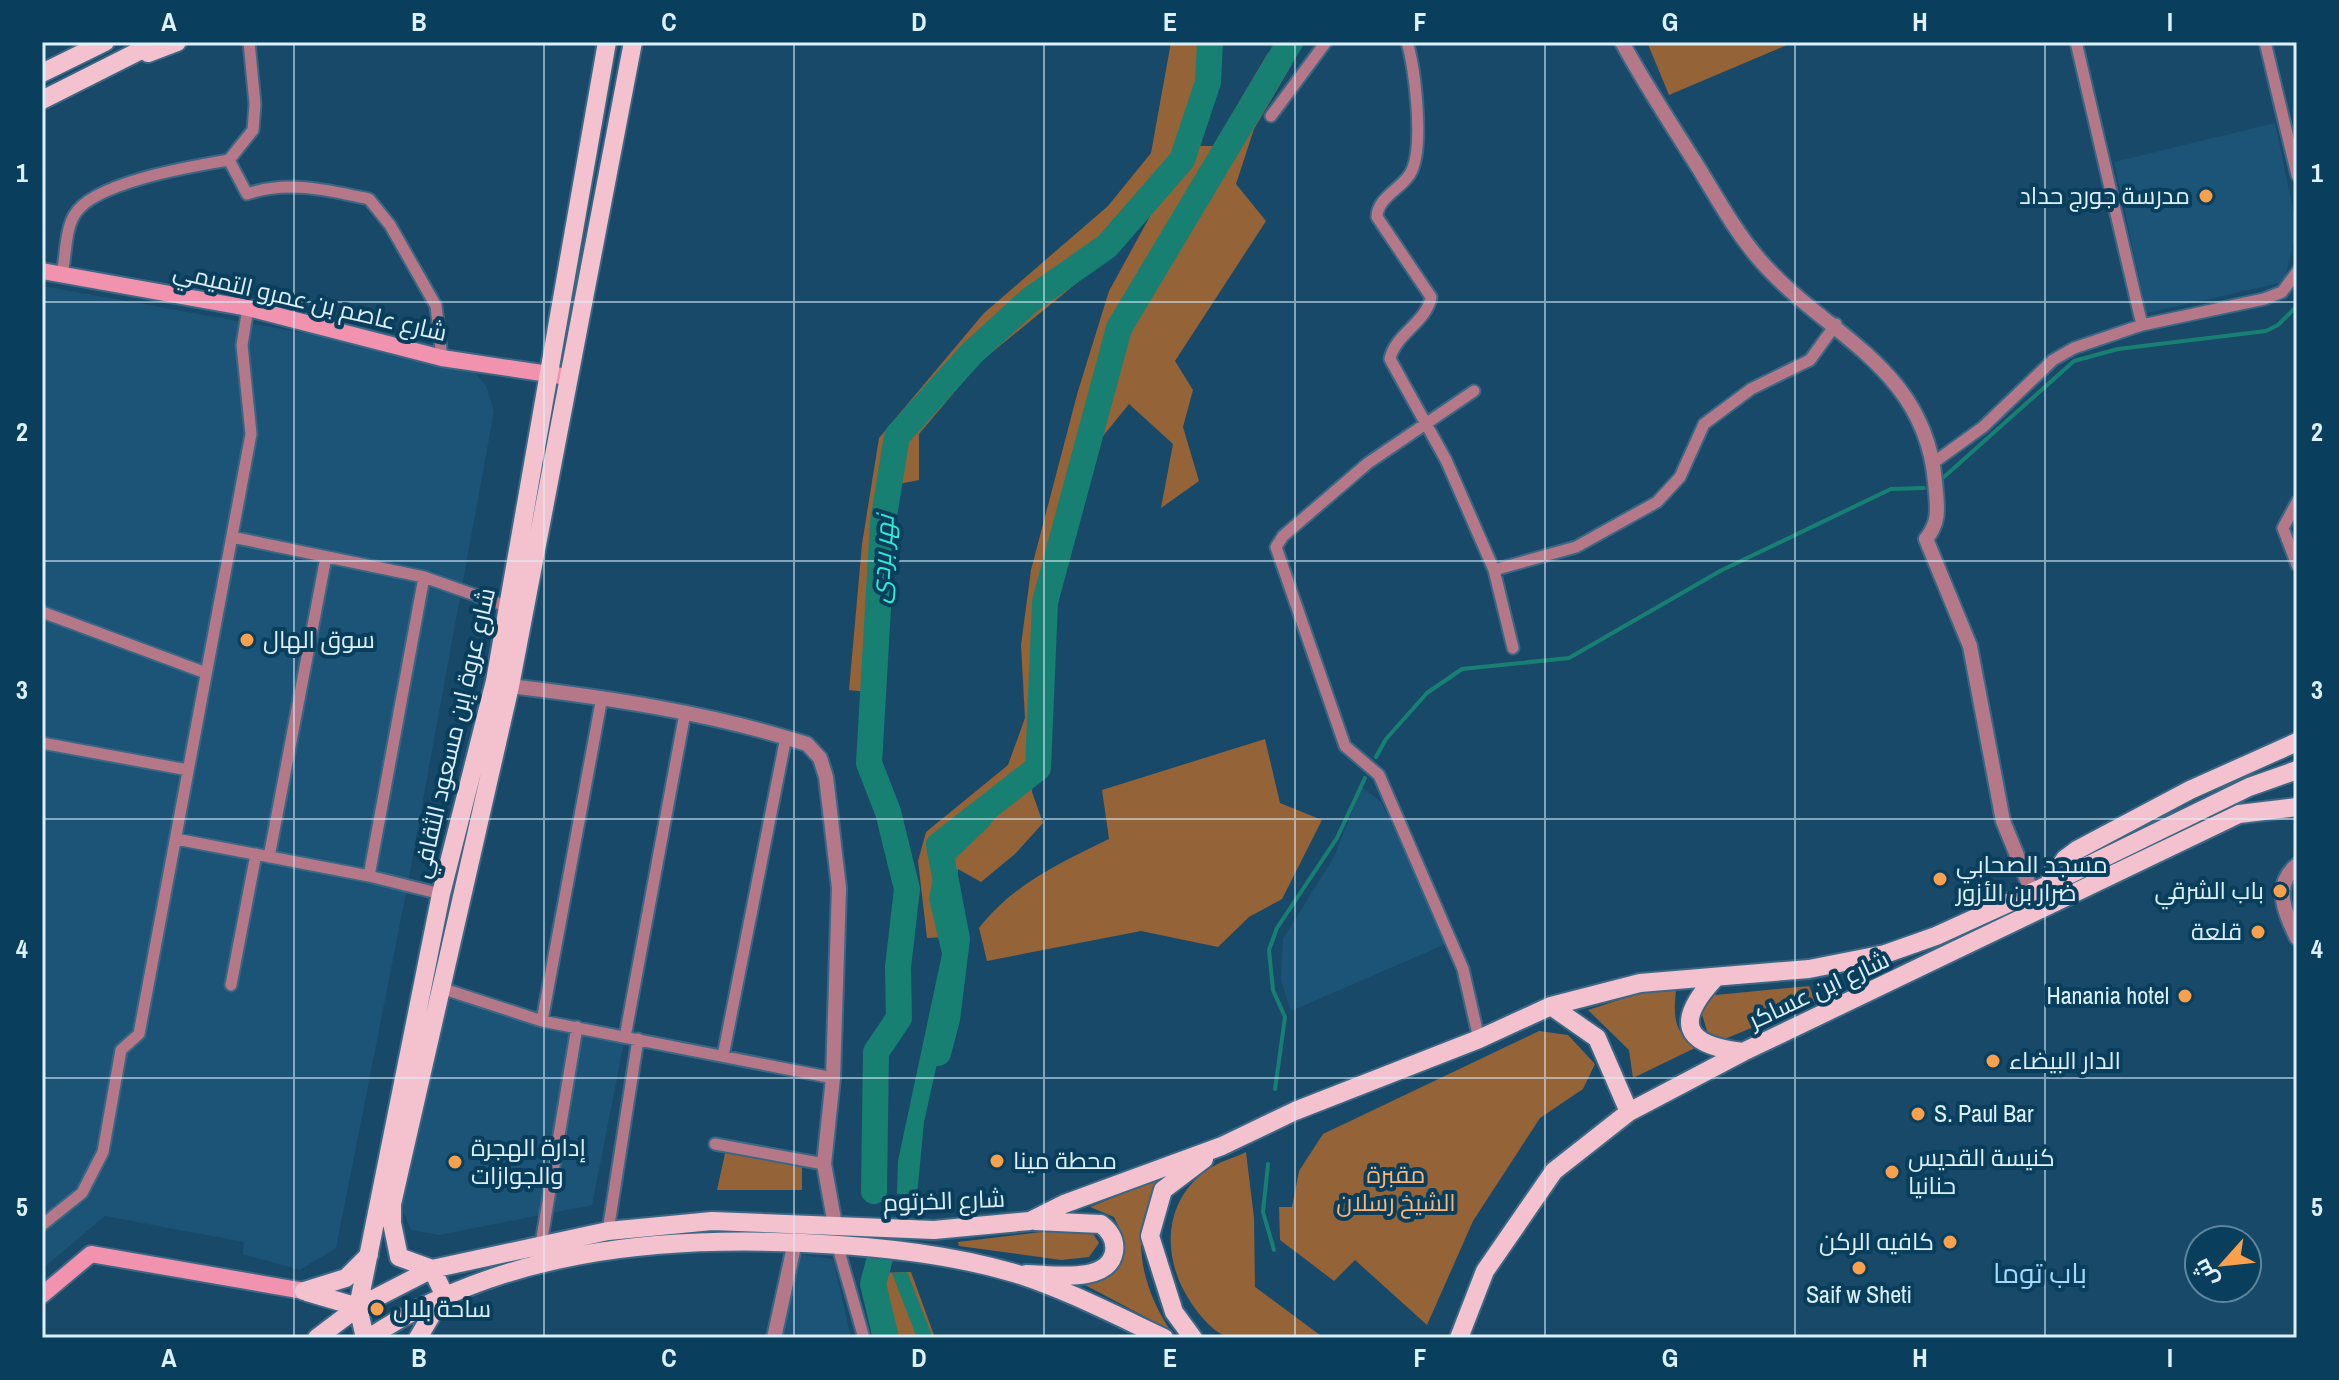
<svg xmlns="http://www.w3.org/2000/svg" width="2339" height="1380" font-family="'Archivo Narrow',Cairo,sans-serif">
  <rect width="100%" height="100%" fill="#184969"/>
  <!-- built -->
  <path fill="#1c5478" d="M 2275,123 L 2297,229 L 2284,282 L 2147,313 L 2114,162 Z
    M 42,286 L 466,362 L 486,386 L 494,411 L 406,893 L 336,1248 L 300,1270 L 243,1254 L 244,1242 L 105,1216 L 42,1269 Z
    M 1362,787 L 1381,802 L 1448,943 L 1291,1011 L 1281,980 L 1283,939 L 1334,857 Z
    M 439,998 L 626,1032 L 592,1205 L 439,1235 L 411,1230 L 400,1204 Z
    M 795,1254 L 833,1259 L 851,1338 L 783,1338 Z"/>
  <!-- green -->
  <path fill="#946338" d="M 1171,42 L 1201,42 L 1201,69 L 1181,146 L 1213,146 L 1268,53 L 1292,64 L 1254,129 L 1236,184 L 1266,221 L 1175,361 L 1193,390 L 1183,427 L 1199,481 L 1161,508 L 1173,444 L 1129,404 L 1095,446 L 1083,503 L 1056,586 L 1054,658 L 1034,752 L 1032,792 L 1043,823 L 1015,854 L 981,882 L 958,869 L 947,937 L 927,938 L 918,861 L 926,832 L 1008,765 L 1025,718 L 1021,645 L 1031,570 L 1078,391 L 1109,291 L 1154,209 L 1112,254 L 979,363 L 919,434 L 919,480 L 899,484 L 891,530 L 884,694 L 849,690 L 862,544 L 879,438 L 984,313 L 1108,206 L 1151,153 Z
    M 1647,42 L 1794,42 L 1669,95 Z
    M 1265,739 L 1280,803 L 1322,820 L 1282,899 L 1249,917 L 1218,947 L 1141,931 L 987,961 L 979,928 C 1013,884 1060,863 1109,839 L 1102,790 Z
    M 1677,981 C 1674,1009 1670,1032 1697,1047 L 1633,1078 L 1629,1050 L 1588,1010 Z
    M 1809,986 L 1816,1001 L 1720,1041 L 1707,1031 L 1701,1011 L 1705,996 Z
    M 1539,1031 L 1568,1035 L 1595,1064 L 1583,1089 L 1540,1118 L 1473,1221 L 1427,1325 L 1355,1260 L 1334,1281 L 1280,1240 L 1279,1207 L 1292,1207 L 1299,1171 L 1323,1134 Z
    M 726,1149 L 802,1164 L 802,1190 L 717,1190 Z
    M 1246,1152 L 1254,1218 L 1255,1287 L 1324,1338 C 1301,1338 1251,1343 1231,1338 C 1214,1334 1199,1315 1190,1301 C 1162,1259 1162,1202 1207,1170 C 1218,1162 1234,1158 1246,1152 Z
    M 1166,1176 C 1126,1221 1139,1283 1170,1330 L 1085,1285 C 1122,1268 1133,1255 1114,1217 L 1090,1207 Z
    M 1075,1228 L 1092,1232 L 1099,1243 L 1089,1257 L 1061,1260 L 959,1246 L 958,1242 Z
    M 911,1272 L 935,1338 L 889,1338 L 872,1273 Z"/>
  <!-- water -->
  <path fill="#178072" d="M 1019,783 L 989,826 L 944,870 L 957,939 L 947,1019 L 924,1122 L 917,1196 L 897,1194 L 898,1161 L 942,954 L 929,899 L 939,845 Z
    M 907,1272 L 933,1338 L 917,1338 L 892,1273 Z"/>
  <g fill="none" stroke-linecap="round" stroke-linejoin="round">
    <!-- stream -->
    <path stroke="#178072" stroke-width="4" d="M 1944,477 L 2074,361 L 2118,349 L 2266,331 L 2278,325 L 2297,306
      M 1376,757 L 1386,739 L 1427,693 L 1462,669 L 1569,658 L 1722,570 L 1891,489 L 1924,488
      M 1275,1089 L 1285,1017 L 1273,990 L 1269,950 L 1277,928 L 1337,838 L 1365,778
      M 1268,1164 L 1263,1212 L 1274,1250"/>
    <!-- river -->
    <path stroke="#178072" stroke-width="26" d="M 938,1053 L 947,1019 L 957,939 L 939,845 L 1038,768 L 1045,602 L 1119,328 L 1290,42
      M 874,1191 L 876,1052 L 899,1018 L 898,967 L 907,889 L 888,812 L 869,763 L 883,522 L 897,436 L 972,353 L 1030,300 L 1107,246 L 1182,160 L 1208,82 L 1210,42
      M 880,1258 L 873,1284 L 886,1338"/>
    <defs>
      <path id="minor" d="M 249,42 L 255,104 L 253,130 L 229,160 L 247,194 C 288,180 328,190 369,199 L 390,225 L 436,306 L 442,358
        M 1407,42 C 1415,68 1425,150 1410,174 C 1401,189 1377,198 1377,217 L 1431,297 C 1427,322 1395,334 1390,359 L 1446,460 L 1494,570 L 1513,648
        M 2076,42 L 2142,325
        M 2265,42 L 2297,175
        M 1271,116 L 1326,42
        M 62,274 C 66,256 65,229 75,214 C 94,182 194,166 229,160
        M 1474,391 L 1368,463 L 1283,536 L 1276,547 L 1345,746 L 1379,775 L 1463,969 L 1479,1039
        M 1933,463 L 1983,427 L 2053,360 L 2074,348 L 2142,325 L 2264,299 L 2282,292 L 2297,272
        M 2297,502 L 2283,528 L 2297,565
        M 232,537 L 424,577 L 509,607
        M 1494,570 L 1576,547 L 1657,502 L 1680,477 L 1704,424 L 1751,389 L 1810,360 L 1836,324
        M 42,612 L 206,673
        M 42,743 L 188,770
        M 176,839 L 369,876 L 441,894
        M 269,857 L 326,557
        M 369,876 L 424,577
        M 231,985 L 256,854
        M 444,989 L 542,1021 L 833,1078
        M 542,1021 L 602,697
        M 625,1037 L 685,713
        M 723,1056 L 786,737
        M 715,1144 L 824,1164
        M 42,1225 L 82,1193 L 103,1152 L 121,1050 L 139,1034 L 251,434 L 242,345 L 248,308
        M 608,1231 L 638,1039
        M 541,1244 L 577,1027
        M 837,1244 L 864,1338"/>
      <path id="tertiary" d="M 1622,42 C 1645,85 1672,125 1698,167 C 1717,198 1735,231 1759,259 C 1823,334 1925,365 1935,482 C 1937,505 1941,521 1926,539 L 1970,646 L 2003,821 L 2032,892
        M 510,686 C 610,698 711,713 807,744 L 820,758 L 826,777 L 839,888 L 833,1078 L 824,1164 L 835,1225
        M 2297,865 C 2272,885 2285,914 2297,938
        M 774,1338 L 795,1242"/>
      <path id="secondary" d="M 42,271 L 248,308 L 442,358 L 568,377
        M 42,1295 L 91,1254 L 304,1291"/>
      <path id="primary" d="M 148,53 L 177,42
        M 42,73 L 105,42
        M 42,100 L 157,42
        M 2049,883 L 2065,859 L 2077,850 L 2190,790 L 2297,742
        M 1716,977 C 1675,1021 1681,1045 1743,1052
        M 1551,1006 L 1597,1038 L 1629,1112
        M 1026,1274 C 1050,1274 1108,1285 1114,1252 C 1116,1240 1110,1231 1101,1224 L 1035,1221
        M 304,1291 L 346,1278 L 369,1255
        M 307,1292 L 358,1307
        M 317,1338 L 358,1307 L 432,1269 L 608,1231 L 712,1221 L 934,1230 L 1030,1221 L 1064,1204 L 1222,1146 L 1295,1111 L 1479,1039 L 1551,1006 L 1640,983 L 1809,969 L 1885,954 L 1936,936 L 2048,885 L 2249,787 L 2297,770
        M 365,1338 L 358,1307 L 441,894 L 495,681 L 607,42
        M 369,1338 C 498,1252 652,1236 804,1243 C 874,1246 946,1253 1014,1273 C 1065,1289 1115,1315 1164,1338
        M 418,1338 L 444,1294 L 432,1269 L 399,1257 L 392,1223 L 392,1204 L 510,686 L 633,42
        M 1193,1338 L 1174,1312 L 1150,1236 L 1163,1190 L 1204,1159
        M 1459,1338 L 1485,1271 L 1554,1171 L 1629,1112 L 1743,1052 L 2239,814 L 2297,807"/>
    </defs>
    <!-- minor casing -->
    <use href="#minor" stroke="#3b6784" stroke-width="15"/>
    <!-- tertiary casing -->
    <use href="#tertiary" stroke="#3b6784" stroke-width="18"/>
    <!-- secondary casing -->
    <use href="#secondary" stroke="#3b6784" stroke-width="20"/>
    <!-- primary casing -->
    <use href="#primary" stroke="#3b6784" stroke-width="22"/>
    <!-- minor -->
    <use href="#minor" stroke="#b47889" stroke-width="11"/>
    <!-- tertiary -->
    <use href="#tertiary" stroke="#b47889" stroke-width="14"/>
    <!-- secondary -->
    <use href="#secondary" stroke="#f192af" stroke-width="16"/>
    <!-- primary -->
    <use href="#primary" stroke="#f4c2cf" stroke-width="18"/>
  </g>
  <!-- grid -->
  <path fill="none" stroke="#ddf0fe" stroke-width="2" stroke-opacity="0.55" d="M 294,42 L 294,1338M 544,42 L 544,1338M 794,42 L 794,1338M 1044,42 L 1044,1338M 1295,42 L 1295,1338M 1545,42 L 1545,1338M 1795,42 L 1795,1338M 2045,42 L 2045,1338M 42,302 L 2297,302M 42,561 L 2297,561M 42,819 L 2297,819M 42,1078 L 2297,1078"/>
  <!-- markers -->
  <g fill="#f9a04c" stroke="#093e5d" stroke-width="3">
    <circle cx="2206" cy="196" r="8"/>
    <circle cx="247" cy="640" r="8"/>
    <circle cx="1940" cy="879" r="8"/>
    <circle cx="2280" cy="891" r="8"/>
    <circle cx="2258" cy="932" r="8"/>
    <circle cx="2185" cy="996" r="8"/>
    <circle cx="1993" cy="1061" r="8"/>
    <circle cx="1918" cy="1114" r="8"/>
    <circle cx="997" cy="1161" r="8"/>
    <circle cx="455" cy="1162" r="8"/>
    <circle cx="1892" cy="1172" r="8"/>
    <circle cx="1950" cy="1242" r="8"/>
    <circle cx="1859" cy="1268" r="8"/>
    <circle cx="377" cy="1309" r="8"/>
  </g>
  <g text-anchor="middle" stroke-width="8" stroke-linejoin="round" paint-order="stroke">
    <!-- poi labels -->
    <g font-size="24" fill="#ddf0fe" stroke="#093e5d" text-anchor="start">
      <text x="2190" y="204" text-anchor="end">مدرسة جورج حداد</text>
      <text x="263" y="648">سوق الهال</text>
      <text x="1956" y="873">مسجد الصحابي<tspan x="1956" dy="28">ضرار بن الأزور</tspan></text>
      <text x="2264" y="899" text-anchor="end">باب الشرقي</text>
      <text x="2242" y="940" text-anchor="end">قلعة</text>
      <text x="2169" y="1004" text-anchor="end">Hanania hotel</text>
      <text x="2009" y="1069">الدار البيضاء</text>
      <text x="1934" y="1122">S. Paul Bar</text>
      <text x="471" y="1156">إدارة الهجرة<tspan x="471" dy="28">والجوازات</tspan></text>
      <text x="1908" y="1166">كنيسة القديس<tspan x="1908" dy="28">حنانيا</tspan></text>
      <text x="1013" y="1169">محطة مينا</text>
      <text x="1934" y="1250" text-anchor="end">كافيه الركن</text>
      <text x="1859" y="1303" text-anchor="middle">Saif w Sheti</text>
      <text x="393" y="1317">ساحة بلال</text>
    </g>
    <!-- street labels -->
    <g font-size="24" fill="#ddf0fe" stroke="#093e5d">
      <text transform="translate(310 302) rotate(13)" y="8">شارع عاصم بن عمرو التميمي</text>
      <text transform="translate(454 733) rotate(-77)" y="8">شارع عروة إبن مسعود الثقافي</text>
      <text transform="translate(1819 990) rotate(-25)" y="8">شارع ابن عساكر</text>
      <text transform="translate(944 1201) rotate(-2)" y="8">شارع الخرتوم</text>
    </g>
    <!-- park labels -->
    <g font-size="24" fill="#feb576" stroke="#093e5d">
      <text x="1396" y="1183">مقبرة<tspan x="1396" dy="28">الشيخ رسلان</tspan></text>
    </g>
    <!-- water labels -->
    <g font-size="26" font-style="italic" fill="#2febd2" stroke="#093e5d">
      <text transform="translate(882 559) rotate(-86)" y="9">نهر بردى</text>
    </g>
    <!-- quarter labels -->
    <g font-size="28" fill="#a4d7fd" stroke="#093e5d">
      <text x="2040" y="1283">باب توما</text>
    </g>
  </g>
  <!-- border -->
  <rect width="2339" height="1380" fill="none" stroke="#093e5d" stroke-width="88"/>
  <!-- north arrow -->
  <g transform="translate(2223 1264) rotate(243)"><circle r="38" fill="#093e5d" stroke="#5e859d" stroke-width="2"/>
  <path d="M0-6L14 30L0 20L-14 30Z" fill="#f9a04c"/>
  <text y="-12" font-size="22" font-weight="bold" text-anchor="middle" fill="#ddf0fe">ش</text>
  </g>
  <rect x="44" y="44" width="2251" height="1292" fill="none" stroke="#ddf0fe" stroke-width="3"/>
  <g font-size="26" text-anchor="middle" font-weight="bold" fill="#ddf0fe">
    <text x="169" y="31">A</text>
    <text x="419" y="31">B</text>
    <text x="669" y="31">C</text>
    <text x="919" y="31">D</text>
    <text x="1170" y="31">E</text>
    <text x="1420" y="31">F</text>
    <text x="1670" y="31">G</text>
    <text x="1920" y="31">H</text>
    <text x="2170" y="31">I</text>
    <text x="22" y="182">1</text>
    <text x="2317" y="182">1</text>
    <text x="22" y="441">2</text>
    <text x="2317" y="441">2</text>
    <text x="22" y="699">3</text>
    <text x="2317" y="699">3</text>
    <text x="22" y="958">4</text>
    <text x="2317" y="958">4</text>
    <text x="22" y="1216">5</text>
    <text x="2317" y="1216">5</text>
    <text x="169" y="1367">A</text>
    <text x="419" y="1367">B</text>
    <text x="669" y="1367">C</text>
    <text x="919" y="1367">D</text>
    <text x="1170" y="1367">E</text>
    <text x="1420" y="1367">F</text>
    <text x="1670" y="1367">G</text>
    <text x="1920" y="1367">H</text>
    <text x="2170" y="1367">I</text>
  </g>
</svg>
